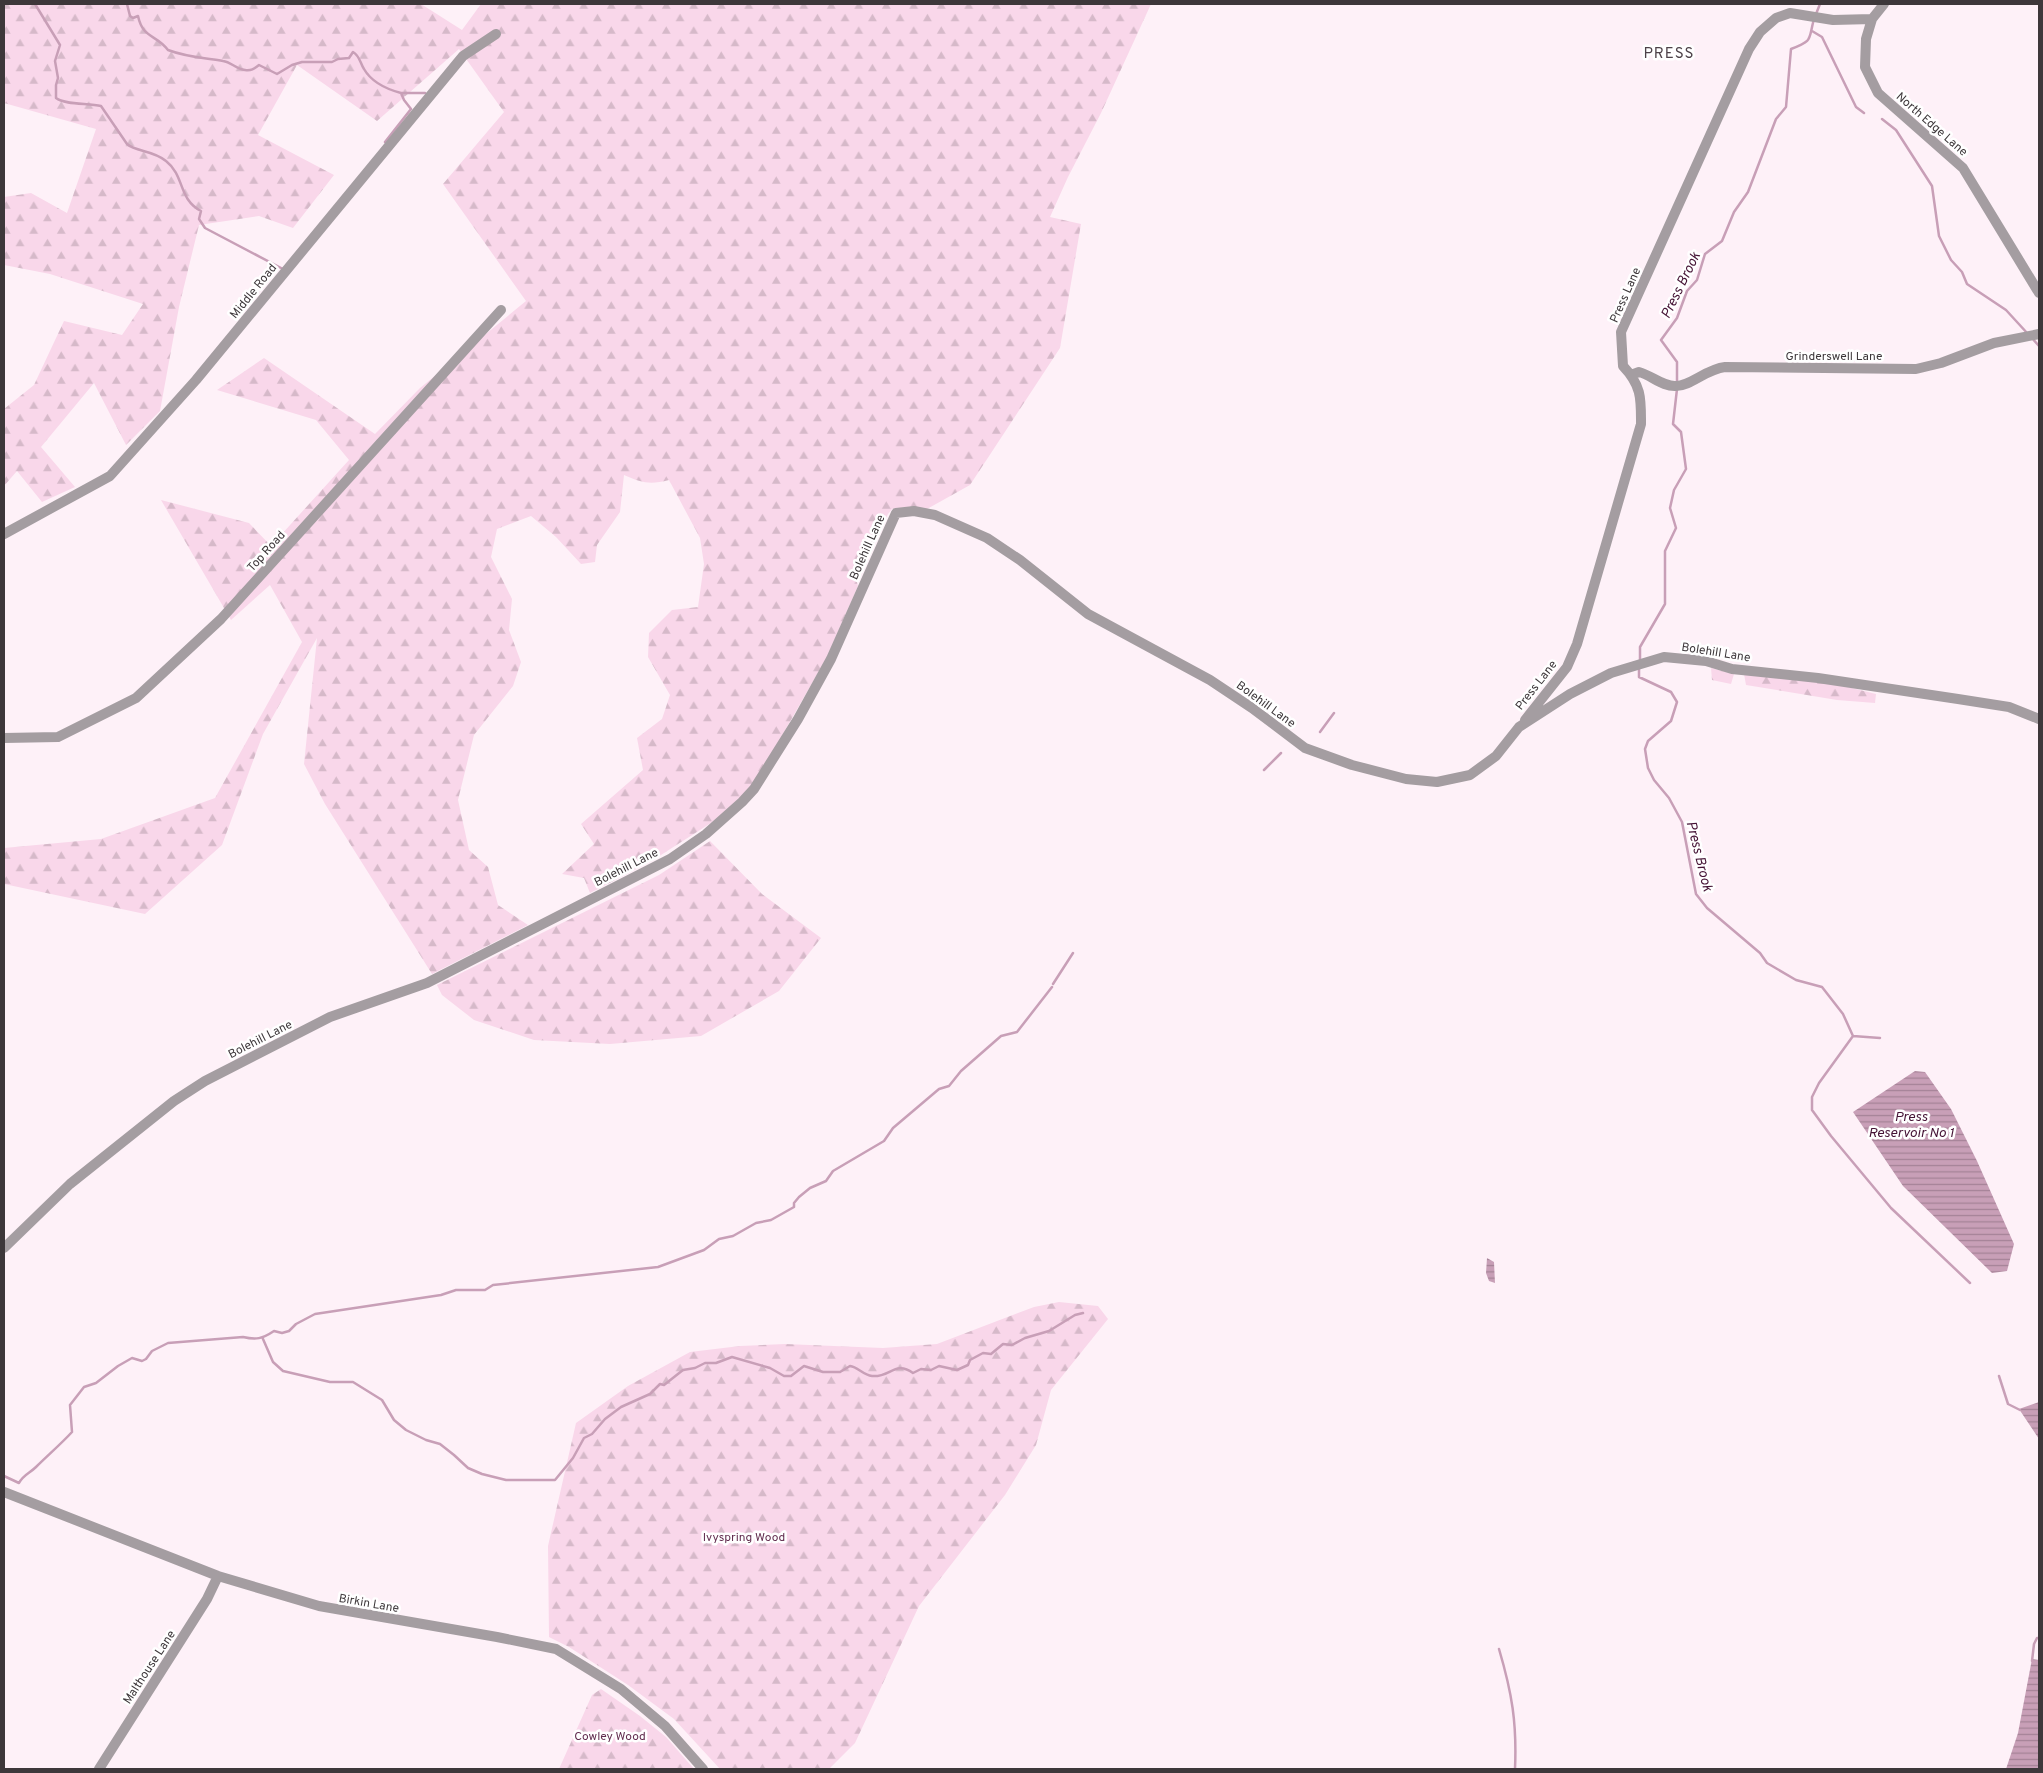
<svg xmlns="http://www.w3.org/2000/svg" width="2043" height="1773" font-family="Overpass,sans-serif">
  <defs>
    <pattern id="forest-firs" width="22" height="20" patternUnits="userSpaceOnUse" patternTransform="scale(1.25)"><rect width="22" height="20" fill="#f9d7ea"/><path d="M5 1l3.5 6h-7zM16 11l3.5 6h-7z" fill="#d6b9c9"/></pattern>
    <pattern id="water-rules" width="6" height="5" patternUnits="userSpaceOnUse" patternTransform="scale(1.25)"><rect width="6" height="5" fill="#c89fb7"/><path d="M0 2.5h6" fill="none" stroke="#a48296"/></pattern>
  </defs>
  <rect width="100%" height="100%" fill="#fef1f8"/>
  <!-- forest -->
  <path fill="url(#forest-firs)" d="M 4,4 L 421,4 L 462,30 L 481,4 L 1151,4 L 1101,113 L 1068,177 L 1050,217 L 1081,224 L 1060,348 L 970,485 L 927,509 L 909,507 L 892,509 L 888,514 L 856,579 L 858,586 L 827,657 L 752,788 L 714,821 L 650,862 L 590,893 L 584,878 L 562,874 L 594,844 L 581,824 L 643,770 L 637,738 L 662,719 L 670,695 L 648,657 L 649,633 L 672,610 L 698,607 L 704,564 L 700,538 L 669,480 C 650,485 642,483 624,475 L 620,512 L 597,545 L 595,562 L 581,564 L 556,537 L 531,516 L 497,529 L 491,557 L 512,599 L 509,630 L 521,662 L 513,686 L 474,735 L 458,800 L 469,850 L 488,867 L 498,905 L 528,925 L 432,974 L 325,804 L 304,764 L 317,638 L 263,734 L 222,845 L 145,914 L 4,884 L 4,848 L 101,839 L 215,798 L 302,642 L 270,585 L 231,620 L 161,500 L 249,523 L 271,546 L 349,460 L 316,420 L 217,390 L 264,358 L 375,434 L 420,388 L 526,301 L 443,184 L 504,112 L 459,49 L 377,121 L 297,65 L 258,135 L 334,175 L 293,228 L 259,216 L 199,225 L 179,307 L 160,411 L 126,445 L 94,383 L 41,447 L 75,487 L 42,502 L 17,471 L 4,486 L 4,409 L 34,385 L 64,321 L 122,335 L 143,304 L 50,274 L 4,265 L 4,197 L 31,193 L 67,213 L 96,129 L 4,103 Z
    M 1711,668 L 1734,674 L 1731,684 L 1712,680 Z
    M 1744,674 L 1836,684 L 1876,694 L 1875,703 L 1837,700 L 1746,685 Z
    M 710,841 L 762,894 L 821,938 L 779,991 L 701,1036 L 610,1044 L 534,1040 L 474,1020 L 442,995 L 437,985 L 659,875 Z
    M 1059,1302 L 1098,1306 L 1108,1319 L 1051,1390 L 1036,1445 L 1005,1495 L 919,1606 L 855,1743 L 829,1769 L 720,1769 L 674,1719 L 628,1685 L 569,1647 L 549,1637 L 548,1546 L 576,1423 L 628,1386 L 690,1352 L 740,1346 L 785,1344 L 883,1348 L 937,1344 L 1034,1307 Z
    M 601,1689 L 640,1716 L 666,1737 L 694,1769 L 559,1769 L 592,1695 Z"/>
  <!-- water -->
  <path fill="url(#water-rules)" d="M 1915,1071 L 1925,1072 L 1951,1109 L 1977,1161 L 2014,1244 L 2007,1271 L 1992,1273 L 1903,1186 L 1853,1112 Z
    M 1487,1258 L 1494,1262 L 1495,1283 L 1489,1281 L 1486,1273 Z
    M 2039,1402 L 2039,1439 L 2019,1409 Z
    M 2032,1659 L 2039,1660 L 2039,1769 L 2006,1769 L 2018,1733 Z"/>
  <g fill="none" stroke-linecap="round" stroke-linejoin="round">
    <!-- stream -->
    <path stroke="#c89fb7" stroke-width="2.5" d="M 35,4 L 60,45 L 55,61 L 58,78 L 56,85 L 56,98 C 65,105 88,103 101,106 L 127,144 C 136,152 153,150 166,161 C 185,176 178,199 201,211 L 199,219 L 205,228 L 283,269
      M 127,4 L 130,16 L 133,18 L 138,16 C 143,39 156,34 168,50 C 186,57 204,58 223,61 C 231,62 236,69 245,70 C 251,71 254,69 259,65 L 277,74 L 292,65 L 302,62 L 332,62 L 338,59 L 349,58 L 353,52 C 360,56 360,63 364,69 C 372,83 386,89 401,93 L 404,100 L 411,109 L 385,142
      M 1816,14 L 1820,4
      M 1812,31 L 1822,37 L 1856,107 L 1864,113
      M 401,93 L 425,93
      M 1882,119 L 1896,130 L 1932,186 L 1939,236 L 1951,260 L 1962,272 L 1967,284 L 2006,310 L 2028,334
      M 2032,338 L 2039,346
      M 1677,383 L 1677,362 L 1661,340 L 1677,318 L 1687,291 L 1697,280 L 1705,254 L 1722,241 L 1734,212 L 1748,192 L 1776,119 L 1786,107 L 1791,49 C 1814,40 1808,40 1814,19
      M 1640,661 L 1640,647 L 1665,604 L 1665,551 L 1676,528 L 1670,508 L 1674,490 L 1686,469 L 1681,432 L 1673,424 L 1677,389
      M 1639,669 L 1639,677 L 1671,692 L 1677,702 L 1671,721 L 1648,741 L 1645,749 L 1648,768 L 1654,780 L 1669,798 L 1682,822 L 1696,894 L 1707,908 L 1760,953 L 1767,963 L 1796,980 L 1822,987 L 1843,1014 L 1853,1036
      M 1320,732 L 1334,713
      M 1264,770 L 1281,753
      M 1053,984 L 1073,953
      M 1853,1036 L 1819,1083 L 1812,1097 L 1812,1110 L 1831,1136 L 1891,1208 L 1970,1283
      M 1853,1036 L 1880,1038
      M 263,1339 L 273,1362 L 283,1371 L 330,1382 L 353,1382 L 382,1400 L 394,1420 L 406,1430 L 426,1440 L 440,1444 L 454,1455 L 468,1468 L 482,1474 L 506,1480 L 555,1480 L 573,1458 L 584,1438 L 592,1434 L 605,1419 L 621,1407 L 650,1394 L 660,1384 L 664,1385 L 683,1370 L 695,1368 L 705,1363 L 716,1363 L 732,1357 L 770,1368 L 784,1376 L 791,1376 L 804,1366 L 823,1372 L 840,1372 L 850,1366 C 858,1367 863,1375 872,1376 C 890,1378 895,1360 913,1373 L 921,1369 L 931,1370 L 939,1366 L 957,1370 L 968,1365 L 970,1360 L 983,1353 L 991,1354 L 1003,1344 L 1012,1345 L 1025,1338 L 1049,1331 L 1075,1315 L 1083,1313
      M 1999,1376 L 2008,1404 L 2020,1410
      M 4,1476 L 19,1483 C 23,1475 30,1473 36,1467 C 48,1455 61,1444 72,1432 L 70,1405 L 84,1387 L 96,1383 L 118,1366 L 132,1358 L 142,1361 L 146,1359 L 152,1351 L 168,1343 L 243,1337 C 256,1340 262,1339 274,1331 L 282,1333 L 289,1331 L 296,1324 L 315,1314 L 441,1295 L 456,1290 L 485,1290 L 493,1285 L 658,1267 L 704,1250 L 719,1239 L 733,1236 L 756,1223 L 771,1220 L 794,1207 L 794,1203 L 799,1197 L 810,1188 L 826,1181 L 833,1171 L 884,1141 L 893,1128 L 939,1089 L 949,1086 L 961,1071 L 1001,1036 L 1017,1032 L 1052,987
      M 1499,1649 C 1512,1693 1517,1723 1515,1769
      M 2032,1661 L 2034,1644 L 2037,1638 L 2039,1638"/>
    <!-- minor -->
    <path stroke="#a49da1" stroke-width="10" d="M 1884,4 L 1872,19 L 1866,39 L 1865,67 L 1878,93 L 1963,168 L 2039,293
      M 1631,375 L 1639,372 C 1651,375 1663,387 1676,386 C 1691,386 1706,369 1725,367 L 1916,369 L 1941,363 L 1994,343 L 2039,334
      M 4,534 L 110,476 L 196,380 L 463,56 L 496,34
      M 1525,720 L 1567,667 L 1577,644 L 1641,424 C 1641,399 1642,386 1623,366 L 1621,332 L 1749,49 L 1760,32 L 1776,18 L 1790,13 L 1833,20 L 1872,19
      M 4,738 L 58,737 L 136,698 L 221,619 L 501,310
      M 4,1248 L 70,1184 L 174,1101 L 205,1081 L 330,1017 L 427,983 L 670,859 L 706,834 L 742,802 L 754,789 L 798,719 L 831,659 L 896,513 L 914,511 L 935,515 L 987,538 L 1020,560 L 1088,614 L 1210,680 L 1252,708 L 1305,748 L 1352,765 L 1406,779 L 1437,782 L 1470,775 L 1496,756 L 1519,727 L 1570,694 L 1611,673 L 1664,657 L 1706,661 L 1732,669 L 1818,678 L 1958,699 L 2009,707 L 2039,719
      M 4,1492 L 218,1576 L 319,1606 L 497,1637 L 556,1649 L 621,1689 L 665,1726 L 703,1769
      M 99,1769 L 207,1599 L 218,1576"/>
  </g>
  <g text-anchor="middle" stroke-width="5" stroke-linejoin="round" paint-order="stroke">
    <!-- street labels -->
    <g font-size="12" fill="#3d373a" stroke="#fff">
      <text transform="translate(1932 124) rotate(41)" y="4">North Edge Lane</text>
      <text transform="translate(253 291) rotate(-51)" y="4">Middle Road</text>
      <text transform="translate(1625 295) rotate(-66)" y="4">Press Lane</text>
      <text x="1834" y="360">Grinderswell Lane</text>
      <text transform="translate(867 547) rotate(-66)" y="4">Bolehill Lane</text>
      <text transform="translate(266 551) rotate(-48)" y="4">Top Road</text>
      <text transform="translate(1716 652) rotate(9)" y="4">Bolehill Lane</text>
      <text transform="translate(1536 685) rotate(-52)" y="4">Press Lane</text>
      <text transform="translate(1266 704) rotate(36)" y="4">Bolehill Lane</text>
      <text transform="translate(626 867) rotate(-27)" y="4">Bolehill Lane</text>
      <text transform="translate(260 1039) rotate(-27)" y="4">Bolehill Lane</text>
      <text transform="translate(369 1603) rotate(10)" y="4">Birkin Lane</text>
      <text transform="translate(149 1667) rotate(-57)" y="4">Malthouse Lane</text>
    </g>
    <!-- park labels -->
    <g font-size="12" fill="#622d4f" stroke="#fff">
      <text x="744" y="1541">Ivyspring Wood</text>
      <text x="610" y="1740">Cowley Wood</text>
    </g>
    <!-- water labels -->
    <g font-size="14" font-style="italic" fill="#451335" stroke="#fff">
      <text transform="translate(1680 285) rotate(-64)" y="5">Press Brook</text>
      <text transform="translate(1700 856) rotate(76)" y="5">Press Brook</text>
      <text x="1911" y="1121">Press<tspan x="1911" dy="16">Reservoir No 1</tspan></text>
    </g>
    <!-- quarter labels -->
    <g font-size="15" letter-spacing="1" fill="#4d4148" stroke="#fff">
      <text x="1669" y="58">PRESS</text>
    </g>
  </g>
  <!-- border -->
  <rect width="2043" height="1773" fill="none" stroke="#3d373a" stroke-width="10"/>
</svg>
